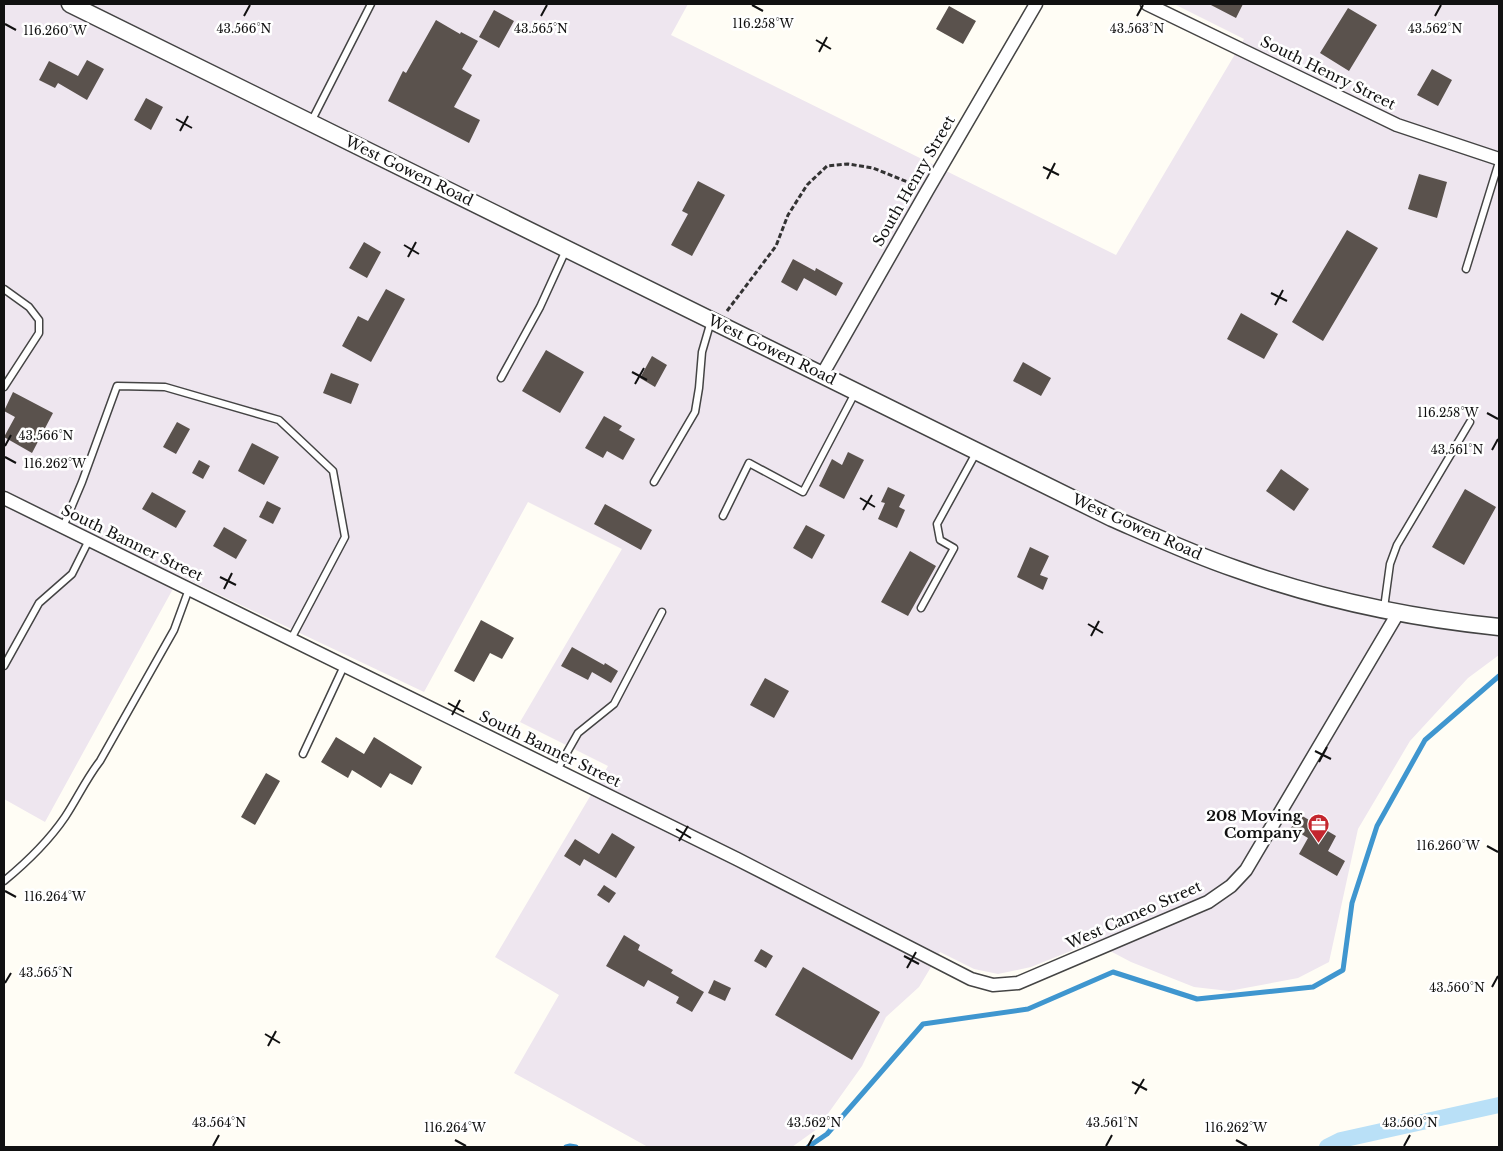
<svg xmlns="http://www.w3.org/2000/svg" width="1503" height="1151" font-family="'Libre Baskerville',serif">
  <rect width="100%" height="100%" fill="#fffdf5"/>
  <!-- industrial -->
  <path fill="#eee6ef" d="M 4,4 L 688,4 L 671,35 L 1116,255 L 1244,39 L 1174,4 L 1499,4 L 1499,655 L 1468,678 L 1410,741 L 1358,829 L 1329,962 L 1298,978 L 1229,991 L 1194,987 L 1131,962 L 1093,942 L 1031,967 L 998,974 L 974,969 L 940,952 L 919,987 L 886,1017 L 862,1066 L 817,1129 L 792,1147 L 648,1147 L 514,1073 L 559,995 L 495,957 L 608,766 L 520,722 L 622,549 L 528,502 L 424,692 L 180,576 L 45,822 L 4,799 Z"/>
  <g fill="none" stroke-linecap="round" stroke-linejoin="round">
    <!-- stream -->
    <path stroke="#3f96cf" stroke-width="5" d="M 566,1147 L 570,1146 L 576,1147
      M 808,1147 L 827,1134 L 923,1024 L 1028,1009 L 1113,972 L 1197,999 L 1313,987 L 1343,970 L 1352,903 L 1377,826 L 1425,740 L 1499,676"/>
    <!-- canal -->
    <path stroke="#b9e0f7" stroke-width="16" d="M 1327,1147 L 1341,1140 L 1499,1105"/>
  </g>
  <!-- building -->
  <path fill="#5a524d" d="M 1209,4 L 1243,4 L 1236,18 Z
    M 949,6 L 976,21 L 963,44 L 936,29 Z
    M 1348,8 L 1377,25 L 1349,71 L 1320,53 Z
    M 494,10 L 514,21 L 499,48 L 479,37 Z
    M 436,20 L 460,34 L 461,32 L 478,41 L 462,69 L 472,75 L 454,107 L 480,120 L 469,143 L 388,101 L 403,71 L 406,73 Z
    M 87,60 L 104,69 L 87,100 L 58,83 L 55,88 L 39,80 L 49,61 L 78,76 Z
    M 1432,69 L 1452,80 L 1438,106 L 1417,95 Z
    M 146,98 L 163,107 L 151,130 L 134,120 Z
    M 1419,174 L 1447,182 L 1437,218 L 1408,209 Z
    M 698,181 L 725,195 L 692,256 L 671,245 L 688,214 L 682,211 Z
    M 1347,230 L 1378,248 L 1323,341 L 1292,322 Z
    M 364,242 L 381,252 L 367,278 L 349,268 Z
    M 793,259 L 815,271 L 816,268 L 843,283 L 836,296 L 804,278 L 797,291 L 781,282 Z
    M 386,289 L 405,299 L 371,362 L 342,346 L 358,316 L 368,321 Z
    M 1241,313 L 1278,334 L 1264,359 L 1227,339 Z
    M 546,350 L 584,372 L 560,413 L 522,391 Z
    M 652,356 L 667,365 L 655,387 L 640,378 Z
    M 1023,362 L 1051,378 L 1041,396 L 1013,381 Z
    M 331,373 L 359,384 L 351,404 L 323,393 Z
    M 13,392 L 53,413 L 32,453 L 4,437 L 15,417 L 4,411 Z
    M 604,416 L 622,426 L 619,430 L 635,439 L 623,460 L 607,451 L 603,458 L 585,448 Z
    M 177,422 L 190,429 L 176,454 L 163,447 Z
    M 252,443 L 279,457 L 264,485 L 238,471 Z
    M 848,452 L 864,460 L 844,499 L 819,486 L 832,459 L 842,465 Z
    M 199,460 L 210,466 L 203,479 L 192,473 Z
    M 1281,469 L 1309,489 L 1294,511 L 1266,491 Z
    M 888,487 L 905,495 L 899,507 L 905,510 L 897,528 L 878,519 L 885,503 L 881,502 Z
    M 1465,489 L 1496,507 L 1464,565 L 1432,547 Z
    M 152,492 L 186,511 L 176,528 L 142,509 Z
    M 267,501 L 281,508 L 273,524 L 259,517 Z
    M 605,504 L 652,530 L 641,550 L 594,524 Z
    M 806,525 L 825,535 L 812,559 L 793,548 Z
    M 224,527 L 247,540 L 236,559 L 213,546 Z
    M 1030,547 L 1049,556 L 1040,575 L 1048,578 L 1043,590 L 1017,577 Z
    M 910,551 L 936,566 L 908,616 L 881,602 Z
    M 481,620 L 514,638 L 502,659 L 490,653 L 474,682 L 454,671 Z
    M 572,647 L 604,665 L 605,663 L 618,671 L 611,683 L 592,672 L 588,680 L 561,666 Z
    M 765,678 L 789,691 L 774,718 L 750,705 Z
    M 336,737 L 364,754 L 374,737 L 422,767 L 412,785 L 390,773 L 381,788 L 352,770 L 348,778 L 321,762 Z
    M 266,773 L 280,781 L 255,825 L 241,817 Z
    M 1299,814 L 1336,836 L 1328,851 L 1345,861 L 1337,876 L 1299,854 L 1308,838 L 1291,828 Z
    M 612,833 L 635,847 L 616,878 L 584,859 L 580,866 L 564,856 L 575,839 L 599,854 Z
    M 604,885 L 616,893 L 609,903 L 597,895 Z
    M 624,935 L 640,945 L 638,950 L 673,970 L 671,973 L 704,992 L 692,1012 L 676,1003 L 679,997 L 648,980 L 644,987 L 606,966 Z
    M 761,949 L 773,956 L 766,968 L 754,961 Z
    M 803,967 L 880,1012 L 852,1060 L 775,1015 Z
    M 714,980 L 731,988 L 725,1001 L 708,993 Z"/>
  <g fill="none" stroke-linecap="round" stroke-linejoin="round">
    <defs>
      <path id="service" d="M 311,122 L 371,4
        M 1466,269 L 1499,162
        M 4,289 L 29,307 L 39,320 L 39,333 L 4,387
        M 501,378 L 540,307 L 566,250
        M 654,482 L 695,412 L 699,388 L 702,352 L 711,321
        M 723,516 L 749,463 L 803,492 L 855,393
        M 63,527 L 82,482 L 117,386 L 165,387 L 279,420 L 333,471 L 345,537 L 291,639
        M 921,608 L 954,548 L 940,540 L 937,524 L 976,453
        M 1384,608 L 1390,564 L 1397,545 L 1470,422
        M 4,666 L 39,603 L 72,574 L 89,540
        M 303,754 L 344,666
        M 557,770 L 578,733 L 614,704 L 662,612
        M 4,881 C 27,862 48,842 65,817 C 77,799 86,779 100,761 L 174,630 L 189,589"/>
      <path id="minor" d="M 1147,4 L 1397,125 L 1499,159
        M 822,375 L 927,191 L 1036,4
        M 4,498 L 737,859 L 971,979 L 993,985 L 1018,983 L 1208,902 L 1231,886 L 1246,870 L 1398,613"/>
      <path id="tertiary" d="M 70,4 L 1112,518 C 1153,536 1194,555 1236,569 C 1320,599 1410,618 1499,627"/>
    </defs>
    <!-- service casing -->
    <use href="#service" stroke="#444" stroke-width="9"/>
    <!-- minor casing -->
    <use href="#minor" stroke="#444" stroke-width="15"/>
    <!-- tertiary casing -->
    <use href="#tertiary" stroke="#444" stroke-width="19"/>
    <!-- path -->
    <path stroke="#333" stroke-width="3" stroke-dasharray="5 2.5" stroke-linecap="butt" d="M 727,311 L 776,246 L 788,215 L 807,185 L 827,166 L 848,164 L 873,168 L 915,185"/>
    <!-- service -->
    <use href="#service" stroke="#fff" stroke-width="6"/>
    <!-- minor -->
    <use href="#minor" stroke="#fff" stroke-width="12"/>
    <!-- tertiary -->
    <use href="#tertiary" stroke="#fff" stroke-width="16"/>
  </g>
  <!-- ticks -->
  <path fill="none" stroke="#111" stroke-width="2" d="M 752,5 L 763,11M 244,16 L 250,5M 541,16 L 547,5M 1137,16 L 1143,5M 1435,16 L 1441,5M 5,24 L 16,30M 816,40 L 831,49M 819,52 L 827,37M 176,119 L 192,128M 180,131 L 188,116M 1043,167 L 1059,175M 1047,179 L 1055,163M 404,245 L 419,254M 408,257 L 416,242M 1271,293 L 1287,301M 1275,305 L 1283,290M 632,372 L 647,380M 635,384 L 644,368M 1487,413 L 1498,419M 5,446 L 11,435M 1492,450 L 1498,439M 5,457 L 16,463M 860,498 L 875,507M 863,510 L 872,495M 220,577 L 236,585M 224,589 L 232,573M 1088,624 L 1103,633M 1091,636 L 1099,621M 448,703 L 464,712M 452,715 L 460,700M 1315,751 L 1331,759M 1319,762 L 1327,747M 676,829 L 691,838M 679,841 L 688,826M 1487,846 L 1498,852M 5,891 L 16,897M 904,956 L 919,964M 907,968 L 916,952M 5,983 L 11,973M 1492,987 L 1498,976M 265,1034 L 280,1043M 268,1046 L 276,1031M 1132,1082 L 1147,1090M 1135,1094 L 1144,1079M 455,1140 L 466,1146M 1236,1140 L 1247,1146M 213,1146 L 219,1135M 808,1146 L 814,1135M 1106,1146 L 1112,1135M 1404,1146 L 1410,1135"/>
  <!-- icons -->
  <defs>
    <symbol id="office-pin" viewBox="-11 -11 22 30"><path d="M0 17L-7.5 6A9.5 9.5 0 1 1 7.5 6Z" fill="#c4262e" stroke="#fff"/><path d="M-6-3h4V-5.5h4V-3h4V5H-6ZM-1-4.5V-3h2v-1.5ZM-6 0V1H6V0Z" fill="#fff"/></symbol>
  </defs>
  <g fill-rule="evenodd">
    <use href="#office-pin" x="1306" y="812" width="25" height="34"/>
  </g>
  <g text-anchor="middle" stroke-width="5" stroke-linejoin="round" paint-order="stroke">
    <!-- street labels -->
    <g font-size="15" fill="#111" stroke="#fff">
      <text transform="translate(1328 73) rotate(26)" y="5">South Henry Street</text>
      <text transform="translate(409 171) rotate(26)" y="5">West Gowen Road</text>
      <text transform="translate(914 181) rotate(-60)" y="5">South Henry Street</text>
      <text transform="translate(772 350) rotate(26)" y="5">West Gowen Road</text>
      <text transform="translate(1137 527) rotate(24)" y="5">West Gowen Road</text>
      <text transform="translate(132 543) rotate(26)" y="5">South Banner Street</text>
      <text transform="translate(550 749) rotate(26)" y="5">South Banner Street</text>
      <text transform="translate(1134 915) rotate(-24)" y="5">West Cameo Street</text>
    </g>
    <!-- poi labels -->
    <g font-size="15" font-weight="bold" fill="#111" stroke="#fff" text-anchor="end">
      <text x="1302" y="821">208 Moving<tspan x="1302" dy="17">Company</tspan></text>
    </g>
  </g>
  <g font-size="12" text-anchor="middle" fill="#111" stroke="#fff" stroke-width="5" stroke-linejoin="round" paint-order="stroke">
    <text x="763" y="28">116.258°W</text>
    <text x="244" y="33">43.566°N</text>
    <text x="541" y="33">43.565°N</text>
    <text x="1137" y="33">43.563°N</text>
    <text x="1435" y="33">43.562°N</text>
    <text x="55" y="35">116.260°W</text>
    <text x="1448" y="417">116.258°W</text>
    <text x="46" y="440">43.566°N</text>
    <text x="1457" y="454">43.561°N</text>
    <text x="55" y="468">116.262°W</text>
    <text x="1448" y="850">116.260°W</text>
    <text x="55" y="901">116.264°W</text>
    <text x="46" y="977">43.565°N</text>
    <text x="1457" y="992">43.560°N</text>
    <text x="219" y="1127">43.564°N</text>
    <text x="814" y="1127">43.562°N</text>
    <text x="1112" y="1127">43.561°N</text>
    <text x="1410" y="1127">43.560°N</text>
    <text x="455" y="1132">116.264°W</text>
    <text x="1236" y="1132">116.262°W</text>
  </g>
  <!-- border -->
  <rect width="1503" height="1151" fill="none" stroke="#111111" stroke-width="10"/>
</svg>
